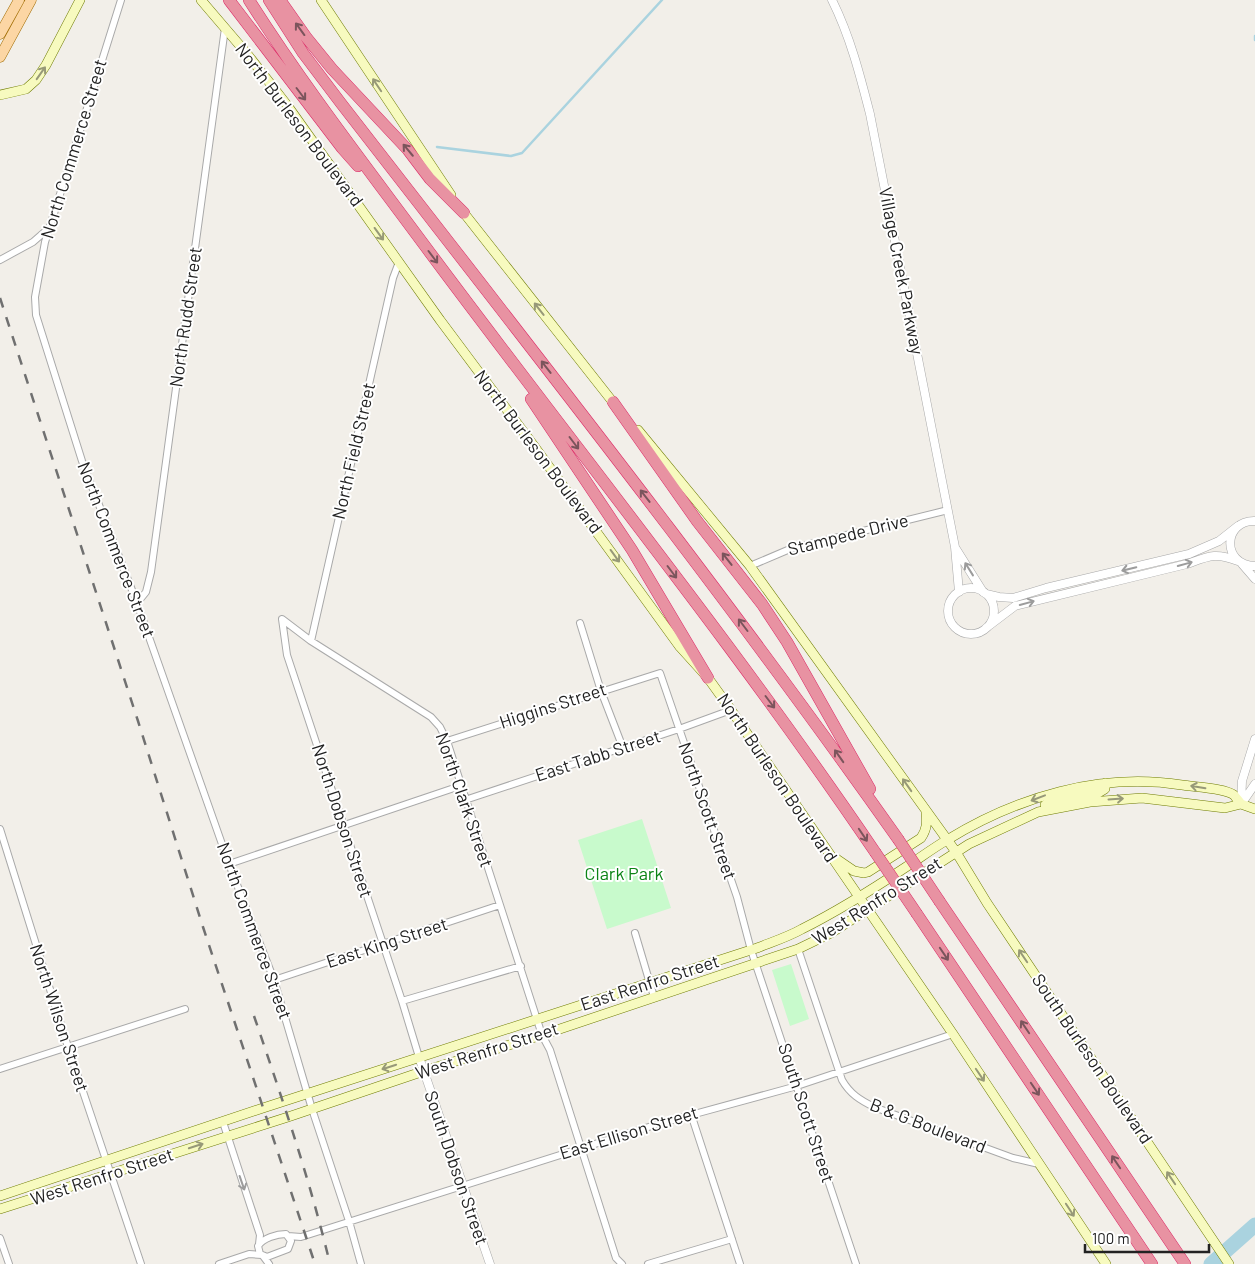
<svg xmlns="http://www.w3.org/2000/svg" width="1255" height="1264" font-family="Barlow,sans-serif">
  <rect width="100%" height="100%" fill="#f2efe9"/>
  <!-- park -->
  <path fill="#c8facc" d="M 642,819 L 671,908 L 607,929 L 578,840 Z
    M 791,964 L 809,1019 L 790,1026 L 772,970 Z"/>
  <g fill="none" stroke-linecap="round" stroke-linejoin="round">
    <!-- stream -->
    <path stroke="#aad3df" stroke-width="2.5" d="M 1255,36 L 1255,40
      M 437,147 L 511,156 L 522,153 L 662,0"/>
    <!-- river -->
    <path stroke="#aad3df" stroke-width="15" d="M 1211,1264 L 1255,1225"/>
    <defs>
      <path id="minor" d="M 121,0 L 45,242 L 35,297 L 36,315 L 82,461 L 137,603 L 229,864 L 274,980 L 312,1109 L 349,1221 L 361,1264
        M 0,260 L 33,242 L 49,228
        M 750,566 L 790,549 L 948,510
        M 137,603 L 146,592 L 151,572 L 225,28
        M 580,623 L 601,691 L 623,748
        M 311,641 L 393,278 L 399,262
        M 447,741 L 660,673 L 737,897 L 751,950 L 856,1264
        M 465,800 L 679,729 L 731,710
        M 0,829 L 68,1047 L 141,1264
        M 229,864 L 460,786
        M 635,933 L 654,997
        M 798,949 L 842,1080 C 850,1094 860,1100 874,1107 L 1013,1158 L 1039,1164
        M 274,980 L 500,905
        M 402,1001 L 521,966
        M 419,1057 L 402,1001 L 287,655 L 282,619 L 311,641 L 431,717 L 440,727 L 447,741 L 542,1035 L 550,1050 L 616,1258 L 622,1264
        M 0,1069 L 185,1009
        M 691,1114 L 740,1264
        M 223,1122 L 260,1235 L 259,1244
        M 286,1234 L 291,1241 L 288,1249 L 267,1257 L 260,1254 L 258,1246 C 263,1238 277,1234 286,1234 Z
        M 288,1236 L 301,1237 L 658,1124 L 797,1086 L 953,1034
        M 0,1238 L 9,1264
        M 263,1256 L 269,1264
        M 219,1264 L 249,1254 L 262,1255
        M 648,1264 L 732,1239"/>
      <path id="tertiary" d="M 832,0 C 850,36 860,75 870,114 L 955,547 L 959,592
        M 1255,521 C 1223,520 1221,565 1255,566
        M 956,549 L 983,592
        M 1242,564 L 1255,579
        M948 611a23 23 0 1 1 46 0a23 23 0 1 1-46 0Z
        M 986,594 L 999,597 L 1013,598 L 1046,588 L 1189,554 L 1219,541 L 1238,526
        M 986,628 L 1015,606 L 1187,564 C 1209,556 1215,552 1238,561
        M 1242,803 L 1255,784
        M 1241,804 L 1242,781 L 1255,739
        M 419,1057 L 490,1264"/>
      <path id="secondary" d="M 201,0 L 248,55 L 287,105 L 440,320 L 534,446 L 680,647 L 708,678 L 731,710 L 953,1034 L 1106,1264
        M 321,0 L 451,195
        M 0,95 L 26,89 L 36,80 L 46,65 L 80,0
        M 460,208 L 616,406
        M 638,430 L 750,566 L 956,852 L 987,903 L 1229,1264
        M 1045,805 L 1062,800 L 1100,792 L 1105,789 L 1105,783
        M 835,858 L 854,871 L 864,873 L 868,872 L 921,838 C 927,829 927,823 926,812
        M 0,1196 L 263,1108 L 757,948 C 772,942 788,937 802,929 C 838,911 873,889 906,867 C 920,858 933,848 947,840 C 1017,797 1100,772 1182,785 C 1194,787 1225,788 1234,795 C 1236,798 1239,801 1241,804
        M 0,1209 L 288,1117 L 430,1069 L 542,1035 L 798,949 L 831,933 L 969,844 L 1038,812 L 1090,802 L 1142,798 L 1225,808 L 1241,804 L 1255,809"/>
      <path id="primary" d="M 0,34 L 19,0
        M 0,57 L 31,0"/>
      <path id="motorway" d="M 229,0 L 342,148 L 358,166
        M 249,0 C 303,85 365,165 425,246 C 575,448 734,644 875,852
        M 269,0 L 303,53 L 340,102 C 529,346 720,587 898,839
        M 280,0 L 306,37 L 332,69 L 408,150 L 430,179 L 464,213
        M 531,399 L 632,550 L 708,678
        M 613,402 L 697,521 L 762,604 L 787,642 L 870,789
        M 940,902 L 1185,1264
        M 917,914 L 1152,1264"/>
    </defs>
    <!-- minor casing -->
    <use href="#minor" stroke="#a9a9a9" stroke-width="8"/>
    <!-- tertiary casing -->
    <use href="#tertiary" stroke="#a9a9a9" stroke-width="9"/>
    <!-- secondary casing -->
    <use href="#secondary" stroke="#707d05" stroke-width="10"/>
    <!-- primary casing -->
    <use href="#primary" stroke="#a06b00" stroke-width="11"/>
    <!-- motorway casing -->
    <use href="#motorway" stroke="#dc2a67" stroke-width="12"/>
    <!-- minor -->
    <use href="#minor" stroke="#fff" stroke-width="6"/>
    <!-- tertiary -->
    <use href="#tertiary" stroke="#fff" stroke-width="8"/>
    <!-- secondary -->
    <use href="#secondary" stroke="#f7fabf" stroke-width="9"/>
    <!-- primary -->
    <use href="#primary" stroke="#fcd6a4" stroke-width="10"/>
    <!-- motorway -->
    <use href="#motorway" stroke="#e892a2" stroke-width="11"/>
    <!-- rail -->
    <path stroke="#707070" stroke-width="2.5" stroke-dasharray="10 10" stroke-linecap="butt" d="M 0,298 L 138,721 L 203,927 L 315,1264
      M 254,1016 C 282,1098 310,1180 330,1264"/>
    <defs>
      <path id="motorway-bridge" d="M 898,839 L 940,902
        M 875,852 L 917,914"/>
    </defs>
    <!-- motorway-bridge casing -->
    <use href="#motorway-bridge" stroke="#dc2a67" stroke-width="12" stroke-linecap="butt"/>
    <!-- motorway-bridge -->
    <use href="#motorway-bridge" stroke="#e892a2" stroke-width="11"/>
  </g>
  <!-- one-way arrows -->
  <defs><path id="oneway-shaft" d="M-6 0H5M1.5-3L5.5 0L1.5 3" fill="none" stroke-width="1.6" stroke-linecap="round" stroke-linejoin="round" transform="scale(1.25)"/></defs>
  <g stroke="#7b545c">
    <use href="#oneway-shaft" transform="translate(300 29) rotate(-126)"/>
    <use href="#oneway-shaft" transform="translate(301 94) rotate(53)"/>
    <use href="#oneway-shaft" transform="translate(408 150) rotate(-130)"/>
    <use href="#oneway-shaft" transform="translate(433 257) rotate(53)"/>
    <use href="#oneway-shaft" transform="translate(546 367) rotate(-128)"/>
    <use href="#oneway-shaft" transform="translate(574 443) rotate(53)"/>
    <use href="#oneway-shaft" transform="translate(645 496) rotate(-128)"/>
    <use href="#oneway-shaft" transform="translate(727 559) rotate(-128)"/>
    <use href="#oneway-shaft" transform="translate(672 572) rotate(53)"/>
    <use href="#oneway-shaft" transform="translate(743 625) rotate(-127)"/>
    <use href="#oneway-shaft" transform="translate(770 702) rotate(53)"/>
    <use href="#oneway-shaft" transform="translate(839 756) rotate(-125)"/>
    <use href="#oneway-shaft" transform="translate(863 835) rotate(56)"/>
    <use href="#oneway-shaft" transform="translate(944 954) rotate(56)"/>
    <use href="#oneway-shaft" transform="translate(1025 1027) rotate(-124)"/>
    <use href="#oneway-shaft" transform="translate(1035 1089) rotate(56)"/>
    <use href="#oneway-shaft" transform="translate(1116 1162) rotate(-124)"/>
  </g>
  <g stroke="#979978">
    <use href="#oneway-shaft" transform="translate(41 73) rotate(-55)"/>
    <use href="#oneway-shaft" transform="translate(377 85) rotate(-124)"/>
    <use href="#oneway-shaft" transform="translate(379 234) rotate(54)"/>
    <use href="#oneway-shaft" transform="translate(539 309) rotate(-128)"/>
    <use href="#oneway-shaft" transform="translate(615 556) rotate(54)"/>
    <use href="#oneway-shaft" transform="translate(907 785) rotate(-125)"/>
    <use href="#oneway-shaft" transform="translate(1198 787) rotate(-171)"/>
    <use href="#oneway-shaft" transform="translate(1038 798) rotate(159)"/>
    <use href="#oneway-shaft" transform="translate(1116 799) rotate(-4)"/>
    <use href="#oneway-shaft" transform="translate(1023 956) rotate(-124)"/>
    <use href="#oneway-shaft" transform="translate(389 1067) rotate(162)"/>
    <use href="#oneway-shaft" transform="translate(980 1075) rotate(56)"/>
    <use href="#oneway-shaft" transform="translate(196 1146) rotate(-18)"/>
    <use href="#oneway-shaft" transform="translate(1171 1178) rotate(-124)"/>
    <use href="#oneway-shaft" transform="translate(1070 1210) rotate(57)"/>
  </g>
  <g stroke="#9c9c9c">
    <use href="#oneway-shaft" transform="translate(1185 564) rotate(-15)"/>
    <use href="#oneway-shaft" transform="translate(969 569) rotate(-122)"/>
    <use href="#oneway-shaft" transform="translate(1129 569) rotate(167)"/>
    <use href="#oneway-shaft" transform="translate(1027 603) rotate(-15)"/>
    <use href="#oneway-shaft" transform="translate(242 1183) rotate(71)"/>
  </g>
  <g text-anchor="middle" stroke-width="4" stroke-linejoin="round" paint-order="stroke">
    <!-- street labels -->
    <g font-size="18" fill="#222" stroke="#fff">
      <text transform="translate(299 125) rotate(53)" y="6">North Burleson Boulevard</text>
      <text transform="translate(74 149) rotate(-73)" y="6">North Commerce Street</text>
      <text transform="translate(901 271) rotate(79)" y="6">Village Creek Parkway</text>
      <text transform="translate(186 317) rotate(-82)" y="6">North Rudd Street</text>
      <text transform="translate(354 451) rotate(-77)" y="6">North Field Street</text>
      <text transform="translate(538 452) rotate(53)" y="6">North Burleson Boulevard</text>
      <text transform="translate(848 535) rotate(-14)" y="6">Stampede Drive</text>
      <text transform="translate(116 550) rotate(69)" y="6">North Commerce Street</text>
      <text transform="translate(553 706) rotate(-18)" y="6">Higgins Street</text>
      <text transform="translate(598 756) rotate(-18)" y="6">East Tabb Street</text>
      <text transform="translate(777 778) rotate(56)" y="6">North Burleson Boulevard</text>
      <text transform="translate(464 800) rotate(71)" y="6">North Clark Street</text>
      <text transform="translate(707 811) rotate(71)" y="6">North Scott Street</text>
      <text transform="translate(342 821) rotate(72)" y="6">North Dobson Street</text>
      <text transform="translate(877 901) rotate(-32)" y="6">West Renfro Street</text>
      <text transform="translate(254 931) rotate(70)" y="6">North Commerce Street</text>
      <text transform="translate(387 943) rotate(-18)" y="6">East King Street</text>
      <text transform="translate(650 983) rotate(-18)" y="6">East Renfro Street</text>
      <text transform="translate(59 1018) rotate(72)" y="6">North Wilson Street</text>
      <text transform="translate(487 1051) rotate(-18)" y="6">West Renfro Street</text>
      <text transform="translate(1092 1059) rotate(56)" y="6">South Burleson Boulevard</text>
      <text transform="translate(806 1113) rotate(72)" y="6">South Scott Street</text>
      <text transform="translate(928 1126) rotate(21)" y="6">B &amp; G Boulevard</text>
      <text transform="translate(629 1133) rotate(-17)" y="6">East Ellison Street</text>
      <text transform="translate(456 1168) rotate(71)" y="6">South Dobson Street</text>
      <text transform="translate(102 1177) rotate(-18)" y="6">West Renfro Street</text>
    </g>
    <!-- park labels -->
    <g font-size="18" fill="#0c8416" stroke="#fff">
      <text x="624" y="880">Clark Park</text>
    </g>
  </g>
  <!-- scale -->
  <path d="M1085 1244v8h124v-8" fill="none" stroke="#222222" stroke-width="2.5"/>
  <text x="1092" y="1244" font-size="15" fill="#222222" stroke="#ffffff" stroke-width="4" paint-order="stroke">100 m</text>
</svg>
